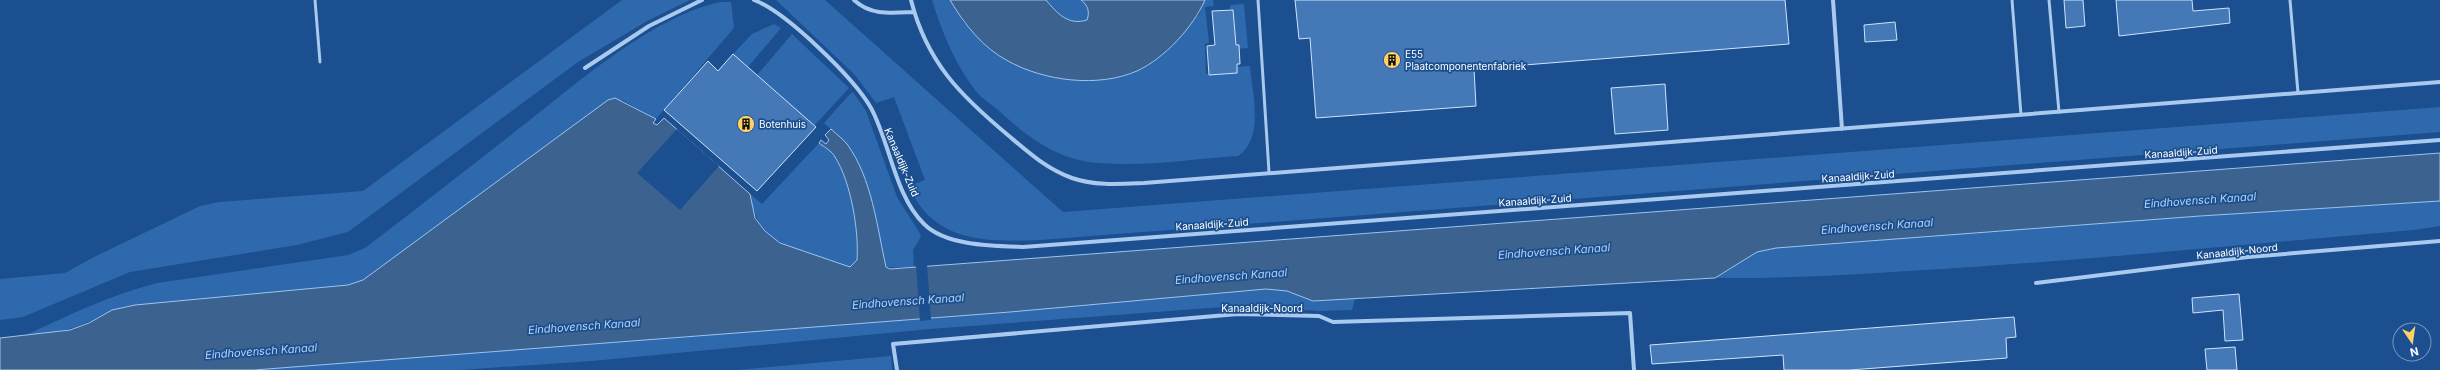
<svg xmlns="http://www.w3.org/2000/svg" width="2440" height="370" font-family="Inter,sans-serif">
  <rect width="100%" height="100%" fill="#1b4f8f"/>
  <!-- green -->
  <path fill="#2e69ad" d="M 622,0 L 690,0 L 649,20 L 578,62 L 348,232 L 297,245 L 130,272 L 23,317 L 0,320 L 0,279 L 65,273 L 94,257 L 200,206 L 219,202 L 363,191 Z
    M 776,0 L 825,0 L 1063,212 L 2440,107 L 2440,132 L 1040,240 C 986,242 933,243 909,186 L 925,180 L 894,97 L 876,103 L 855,75 Z
    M 932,0 L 950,0 L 964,23 L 1078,80 L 1112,78 L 1157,58 L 1184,32 L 1199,14 L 1205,0 L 1213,0 L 1214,6 L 1205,7 L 1209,43 L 1205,44 L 1206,74 L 1237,71 L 1237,67 L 1250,66 C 1252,93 1265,138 1238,156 C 1192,159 1144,167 1098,163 C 1056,159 1029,138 998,110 C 991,104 981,98 975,90 C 955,64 942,32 932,0 Z
    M 1046,0 L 1081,0 C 1088,5 1090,12 1087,20 C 1068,26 1057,13 1046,0 Z
    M 721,2 L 731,2 L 734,28 L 656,119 L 622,100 L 363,280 L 348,285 L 106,313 C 79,329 54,334 24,336 C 67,316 110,295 157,283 L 348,255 L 365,248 C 420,206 475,163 530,120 C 582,79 656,15 721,2 Z
    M 1244,4 L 1248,48 L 1234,49 L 1230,5 Z
    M 774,24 L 781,28 L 748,67 L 733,54 L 752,34 Z
    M 792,34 L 849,88 L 814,126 L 757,75 Z
    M 853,92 L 866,111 L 897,197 L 919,232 L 921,237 L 913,250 L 914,268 L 886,267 L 871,200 L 846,143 L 824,123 L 850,94 Z
    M 819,143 C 824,147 832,151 835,157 C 851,182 859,231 857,260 L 850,267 C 807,253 756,248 750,194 L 762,204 Z
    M 2440,201 L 2440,226 L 2414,230 C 2262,243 2110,258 1958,268 C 1877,273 1797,279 1715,278 L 1757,252 L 1776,248 L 2200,216 Z
    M 1266,289 L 1287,291 L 1313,301 L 1355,298 L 1352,310 L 1320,311 L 1236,306 L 930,329 L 592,361 L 459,370 L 254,370 L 1010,312 Z
    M 891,356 L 892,370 L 737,370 Z"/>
  <!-- water -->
  <path fill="#3c6290" stroke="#9cc4f0" d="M 950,0 L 1046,0 C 1057,13 1068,26 1087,20 C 1090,12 1088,5 1081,0 L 1205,0 C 1193,27 1165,58 1137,71 C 1098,88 1044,81 1008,61 C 983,48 964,24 950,0 Z
    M 615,98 L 656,119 L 653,123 L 657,125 L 664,118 L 750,194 L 755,218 L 765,231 L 780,243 L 850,267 L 857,260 C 859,231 851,182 835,157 C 832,151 824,147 819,143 L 821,140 L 826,144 L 829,140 L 825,135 L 831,129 C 836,134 842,138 847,144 C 872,178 877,227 886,267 L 890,269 L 2440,153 L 2440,201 L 2200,216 L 1776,248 L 1757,252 L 1715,278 L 1313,301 L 1287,291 L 1266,289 L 1010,312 L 254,370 L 0,370 L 0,338 L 70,330 L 89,323 L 112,310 L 135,305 L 348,285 L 363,280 L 608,100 Z"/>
  <!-- pier -->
  <path fill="#1b4f8f" d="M 677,129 L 719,166 L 680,210 L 637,173 Z
    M 927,265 L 931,320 L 920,321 L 916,266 Z"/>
  <!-- building -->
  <path fill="#4478b7" stroke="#cfe3fa" d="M 1295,0 L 1785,0 L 1789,44 L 1474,69 L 1476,106 L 1316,118 L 1310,38 L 1299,39 Z
    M 2064,0 L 2083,0 L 2085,26 L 2066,28 Z
    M 2116,0 L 2192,0 L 2193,11 L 2229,8 L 2230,23 L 2119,36 Z
    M 1233,10 L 1236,45 L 1239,45 L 1240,64 L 1237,64 L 1237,73 L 1209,75 L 1207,46 L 1215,45 L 1212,11 Z
    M 1895,22 L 1897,40 L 1865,42 L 1864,25 Z
    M 733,54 L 816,127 L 757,191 L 664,110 L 708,61 L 718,71 Z
    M 1665,84 L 1668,130 L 1615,134 L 1611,88 Z
    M 2239,294 L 2243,340 L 2225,341 L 2223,310 L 2193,313 L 2192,298 Z
    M 2014,317 L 2016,337 L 2006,338 L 2007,358 L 1850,370 L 1784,370 L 1783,355 L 1652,364 L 1650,345 Z
    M 2235,347 L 2237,370 L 2207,370 L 2205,349 Z"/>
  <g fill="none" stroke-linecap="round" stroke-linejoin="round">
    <!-- service -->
    <path stroke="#a9c9ee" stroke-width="3" d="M 315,0 L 320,62
      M 1258,0 L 1269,172
      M 2012,0 L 2021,115
      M 2049,0 L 2059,112
      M 2290,0 L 2298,93"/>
    <!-- minor -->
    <path stroke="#a9c9ee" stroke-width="4" d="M 754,0 C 786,12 854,78 871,108 C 890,143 895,196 924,224 C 946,246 993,246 1023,247 L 2440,140
      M 854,0 C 871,16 892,13 914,12
      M 911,0 C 927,63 961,96 1009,136 C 1029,153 1047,169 1072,178 C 1095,186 1120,184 1144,183 L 2440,82
      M 1833,0 L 1842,129
      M 585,68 L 649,26 L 702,0
      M 2036,283 L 2248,257 L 2440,241
      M 897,370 L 893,344 L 1238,314 L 1319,316 L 1333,322 L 1630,313 L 1634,370"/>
  </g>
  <!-- icons -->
  <defs>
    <symbol id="building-disc" viewBox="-11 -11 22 22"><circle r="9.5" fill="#ffd166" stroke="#1b4f8f"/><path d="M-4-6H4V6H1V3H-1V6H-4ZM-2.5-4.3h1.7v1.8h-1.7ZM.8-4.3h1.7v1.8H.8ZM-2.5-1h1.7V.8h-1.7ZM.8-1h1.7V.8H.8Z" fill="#111"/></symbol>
  </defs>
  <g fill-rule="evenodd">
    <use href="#building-disc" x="1382" y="50" width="20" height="20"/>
    <use href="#building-disc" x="736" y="114" width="20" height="20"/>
  </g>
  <g text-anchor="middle" stroke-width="3.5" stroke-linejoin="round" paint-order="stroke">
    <!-- poi labels -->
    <g font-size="10" fill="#fff" stroke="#1b4f8f" text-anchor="start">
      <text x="1405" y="58">E55<tspan x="1405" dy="12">Plaatcomponentenfabriek</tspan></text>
      <text x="759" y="128">Botenhuis</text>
    </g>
    <!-- street labels -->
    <g font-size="10" fill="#fff" stroke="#1b4f8f">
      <text transform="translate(2181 152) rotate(-4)" y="4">Kanaaldijk-Zuid</text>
      <text transform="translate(902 162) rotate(67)" y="4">Kanaaldijk-Zuid</text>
      <text transform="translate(1858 176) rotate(-4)" y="4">Kanaaldijk-Zuid</text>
      <text transform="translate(1535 200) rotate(-4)" y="4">Kanaaldijk-Zuid</text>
      <text transform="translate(1212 224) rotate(-4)" y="4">Kanaaldijk-Zuid</text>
      <text transform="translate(2237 251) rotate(-6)" y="4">Kanaaldijk-Noord</text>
      <text x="1262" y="312">Kanaaldijk-Noord</text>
    </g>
    <!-- water labels -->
    <g font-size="11" font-style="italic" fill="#b5d3f5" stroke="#1b4f8f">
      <text transform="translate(2200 200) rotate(-4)" y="4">Eindhovensch Kanaal</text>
      <text transform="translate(1877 226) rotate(-4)" y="4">Eindhovensch Kanaal</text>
      <text transform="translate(1554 251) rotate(-4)" y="4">Eindhovensch Kanaal</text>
      <text transform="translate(1231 276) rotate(-4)" y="4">Eindhovensch Kanaal</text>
      <text transform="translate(908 301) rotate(-4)" y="4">Eindhovensch Kanaal</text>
      <text transform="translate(584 326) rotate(-4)" y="4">Eindhovensch Kanaal</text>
      <text transform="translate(261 351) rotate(-4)" y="4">Eindhovensch Kanaal</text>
    </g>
  </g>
  <!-- north arrow -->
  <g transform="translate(2412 342) rotate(167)"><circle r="19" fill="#1b4f8f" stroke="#7695bc"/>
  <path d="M0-3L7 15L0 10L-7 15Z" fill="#ffd166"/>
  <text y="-6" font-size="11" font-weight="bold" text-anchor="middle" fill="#ffffff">N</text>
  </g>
</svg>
